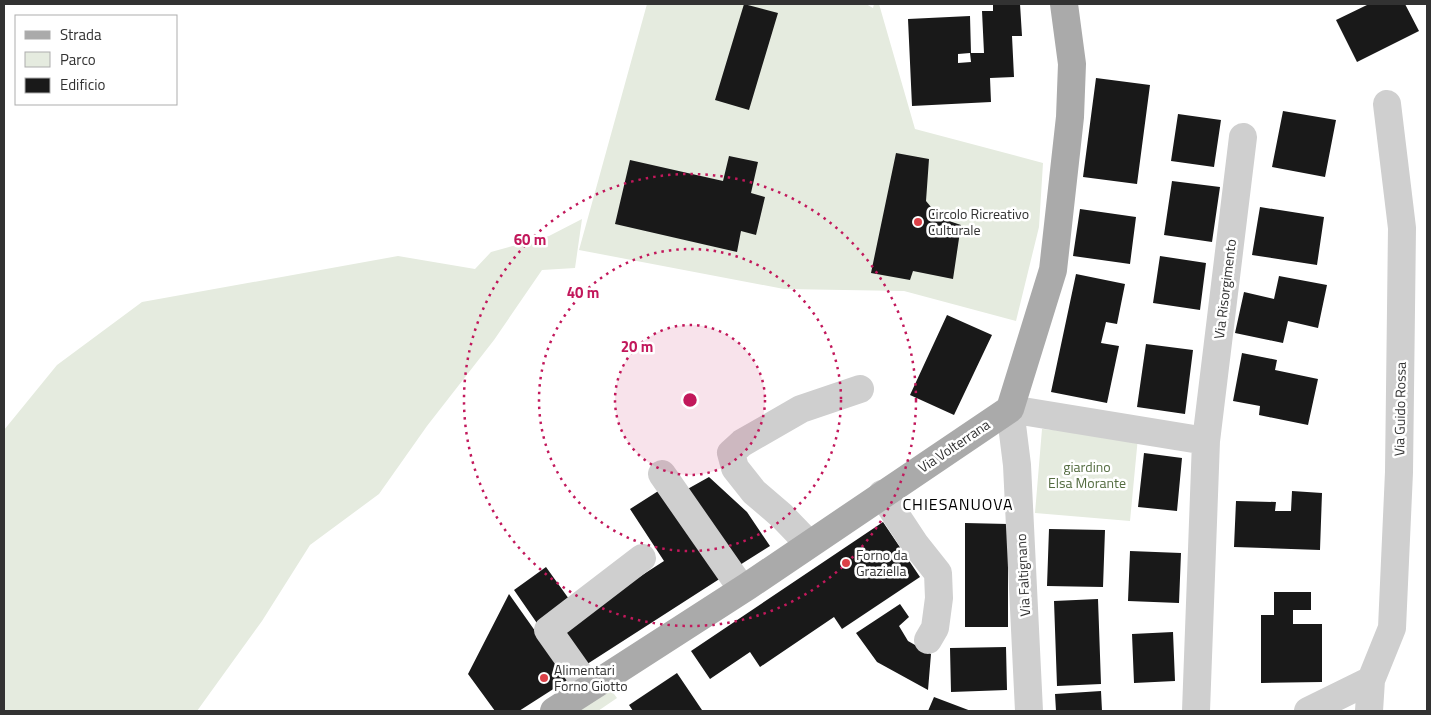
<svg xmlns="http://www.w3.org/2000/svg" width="1431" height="715" font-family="'Titillium Web',sans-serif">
  <rect width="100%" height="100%" fill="#fff"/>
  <!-- green -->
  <path fill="#e5ebdf" d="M 647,4 L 866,4 L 873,8 L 874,4 L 879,4 L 915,129 L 1043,163 L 1039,227 L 1016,321 L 904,291 L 784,289 L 579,250 Z
    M 582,219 L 575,268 L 542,270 L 494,340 L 427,426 L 379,494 L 310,545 L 262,621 L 197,711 L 4,711 L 4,430 L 57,365 L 142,302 L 398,256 L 475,269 L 491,252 L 549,236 Z
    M 1042,429 L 1138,437 L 1130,521 L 1035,513 Z
    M 603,679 L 617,698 L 598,711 L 554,711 Z"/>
  <!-- building -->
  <path fill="#191919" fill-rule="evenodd" d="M 744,4 L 778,13 L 749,110 L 715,100 Z
    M 993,4 L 1020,4 L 1022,36 L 1012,36 L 1014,77 L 990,78 L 991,102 L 912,106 L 908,19 L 970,16 L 971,53 L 984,53 L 982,11 L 993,11 ZM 970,53 L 971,62 L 958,63 L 958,54 Z
    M 1369,4 L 1405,4 L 1419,31 L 1357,62 L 1336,20 Z
    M 1096,78 L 1150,85 L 1137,184 L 1083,177 Z
    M 1283,111 L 1336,120 L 1325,177 L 1272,167 Z
    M 1178,114 L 1221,120 L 1214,167 L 1171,161 Z
    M 896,153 L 929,159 L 926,201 L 940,218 L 961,225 L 953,279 L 913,271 L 910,280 L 871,273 Z
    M 729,156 L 758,162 L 751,193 L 765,197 L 756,235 L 741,231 L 737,252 L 615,224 L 630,160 L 723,181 Z
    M 1172,181 L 1220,187 L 1212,242 L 1164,235 Z
    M 1260,207 L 1324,217 L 1317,265 L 1252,255 Z
    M 1080,209 L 1136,217 L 1130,264 L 1073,256 Z
    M 1160,256 L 1206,263 L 1200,310 L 1153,303 Z
    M 1076,274 L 1125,284 L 1117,324 L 1106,322 L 1101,343 L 1119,346 L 1107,403 L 1051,392 Z
    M 1279,276 L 1327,285 L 1318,328 L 1288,321 L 1283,343 L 1235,333 L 1244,292 L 1274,299 Z
    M 947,315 L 992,335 L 954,415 L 910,395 Z
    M 1146,344 L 1193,350 L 1185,414 L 1137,407 Z
    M 1242,353 L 1277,360 L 1275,370 L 1318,379 L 1308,425 L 1259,415 L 1260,406 L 1233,401 Z
    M 1144,453 L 1182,458 L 1177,511 L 1138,507 Z
    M 709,477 L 747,512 L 770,546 L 735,568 L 684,491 Z
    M 663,488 L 721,578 L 581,668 L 557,630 L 664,561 L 630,509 Z
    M 1292,491 L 1322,493 L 1320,550 L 1234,547 L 1236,501 L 1276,502 L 1275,511 L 1291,511 Z
    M 883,522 L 920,577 L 842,629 L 834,617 L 760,667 L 750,652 L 710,679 L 691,651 Z
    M 965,523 L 1008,524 L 1008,627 L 965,627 Z
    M 1049,529 L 1105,530 L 1103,587 L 1047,586 Z
    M 1130,551 L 1181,553 L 1179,603 L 1128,601 Z
    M 546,567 L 574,606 L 541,629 L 514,590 Z
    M 1274,592 L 1311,592 L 1311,610 L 1293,610 L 1293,624 L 1322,624 L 1322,682 L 1261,683 L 1261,615 L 1274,615 Z
    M 509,594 L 569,679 L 519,711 L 495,711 L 468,674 Z
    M 1098,599 L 1101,684 L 1057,686 L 1054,601 Z
    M 900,604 L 909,617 L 899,626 L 908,641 L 931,654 L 928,690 L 877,662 L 856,633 Z
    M 1173,632 L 1175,681 L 1134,683 L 1132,634 Z
    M 1006,647 L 1007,690 L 951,692 L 950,648 Z
    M 677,673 L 702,710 L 700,711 L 633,711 L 629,705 Z
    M 1101,691 L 1102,711 L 1056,711 L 1055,694 Z
    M 934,697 L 971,711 L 928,711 Z"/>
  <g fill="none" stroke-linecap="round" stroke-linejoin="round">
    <!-- minor -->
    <path stroke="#cfcfcf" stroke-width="28" d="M 662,474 L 742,589
      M 882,494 L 915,544 L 938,573 L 939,598 L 935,628 L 928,640
      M 809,544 L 782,516 L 754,492 L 735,468 L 731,453 L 742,443 L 801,409 L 860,389
      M 589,688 L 548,630 L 642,558
      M 1029,711 L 1017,465 L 1010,409 L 1206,441
      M 1196,711 L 1206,441 L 1243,137
      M 1308,711 L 1371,680
      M 1369,711 L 1371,680 L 1392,628 L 1399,472 L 1402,228 L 1387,104"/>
    <!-- major -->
    <path stroke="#aaa" stroke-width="28" d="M 554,711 L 748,586 L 1010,409 L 1053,270 L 1070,117 L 1072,64 L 1064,4"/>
  </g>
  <!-- distance rings -->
  <circle cx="690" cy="400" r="75" fill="#c2185b" fill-opacity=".12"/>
  <g fill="none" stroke="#c2185b" stroke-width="2.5" stroke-dasharray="2.5 5">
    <circle cx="690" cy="400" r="75"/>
    <circle cx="690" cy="400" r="151"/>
    <circle cx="690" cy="400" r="226"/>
  </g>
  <!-- markers -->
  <g fill="#dc4148" stroke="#fff" stroke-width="2">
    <circle cx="918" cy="222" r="5"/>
    <circle cx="846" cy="563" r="5"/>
    <circle cx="544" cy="678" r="5"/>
  </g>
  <g text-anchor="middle" stroke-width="5" stroke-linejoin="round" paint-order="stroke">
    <!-- poi labels -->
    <g font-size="14" fill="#323232" stroke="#fff" text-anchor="start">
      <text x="928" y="219">Circolo Ricreativo<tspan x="928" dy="16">Culturale</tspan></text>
      <text x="856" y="560">Forno da<tspan x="856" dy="16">Graziella</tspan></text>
      <text x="554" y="675">Alimentari<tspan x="554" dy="16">Forno Giotto</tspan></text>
    </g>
    <!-- street labels -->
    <g font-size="14" fill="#323232" stroke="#fff">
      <text transform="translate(1225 289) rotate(-83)" y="5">Via Risorgimento</text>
      <text transform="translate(1400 409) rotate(-89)" y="5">Via Guido Rossa</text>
      <text transform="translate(954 446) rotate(-34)" y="5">Via Volterrana</text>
      <text transform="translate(1023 575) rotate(-93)" y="5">Via Faltignano</text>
    </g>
    <!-- park labels -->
    <g font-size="14" fill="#546c41" stroke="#fff">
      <text x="1087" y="472">giardino<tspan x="1087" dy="16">Elsa Morante</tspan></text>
    </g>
    <!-- quarter labels -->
    <g font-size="16" letter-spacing="1" fill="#000" stroke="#fff">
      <text x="958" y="510">CHIESANUOVA</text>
    </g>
  </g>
  <circle cx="690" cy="400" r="8" fill="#c2185b" stroke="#fff" stroke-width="2.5"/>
  <g font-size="15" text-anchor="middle" font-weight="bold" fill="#c2185b" stroke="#fff" stroke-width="5" stroke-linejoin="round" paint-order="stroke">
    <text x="530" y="245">60 m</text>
    <text x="583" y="298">40 m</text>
    <text x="637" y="352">20 m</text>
  </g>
  <!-- border -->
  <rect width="1431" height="715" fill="none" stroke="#323232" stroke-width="10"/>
  <!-- legend -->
  <rect x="15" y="15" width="162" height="90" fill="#ffffff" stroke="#adadad"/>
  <rect x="25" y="31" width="25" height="8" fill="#aaaaaa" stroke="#adadad"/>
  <text x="60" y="40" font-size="15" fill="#323232">Strada</text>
  <rect x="25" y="52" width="25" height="15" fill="#e5ebdf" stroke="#adadad"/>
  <text x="60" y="65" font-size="15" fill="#323232">Parco</text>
  <rect x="25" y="78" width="25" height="15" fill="#191919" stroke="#adadad"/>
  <text x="60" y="90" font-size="15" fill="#323232">Edificio</text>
</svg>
